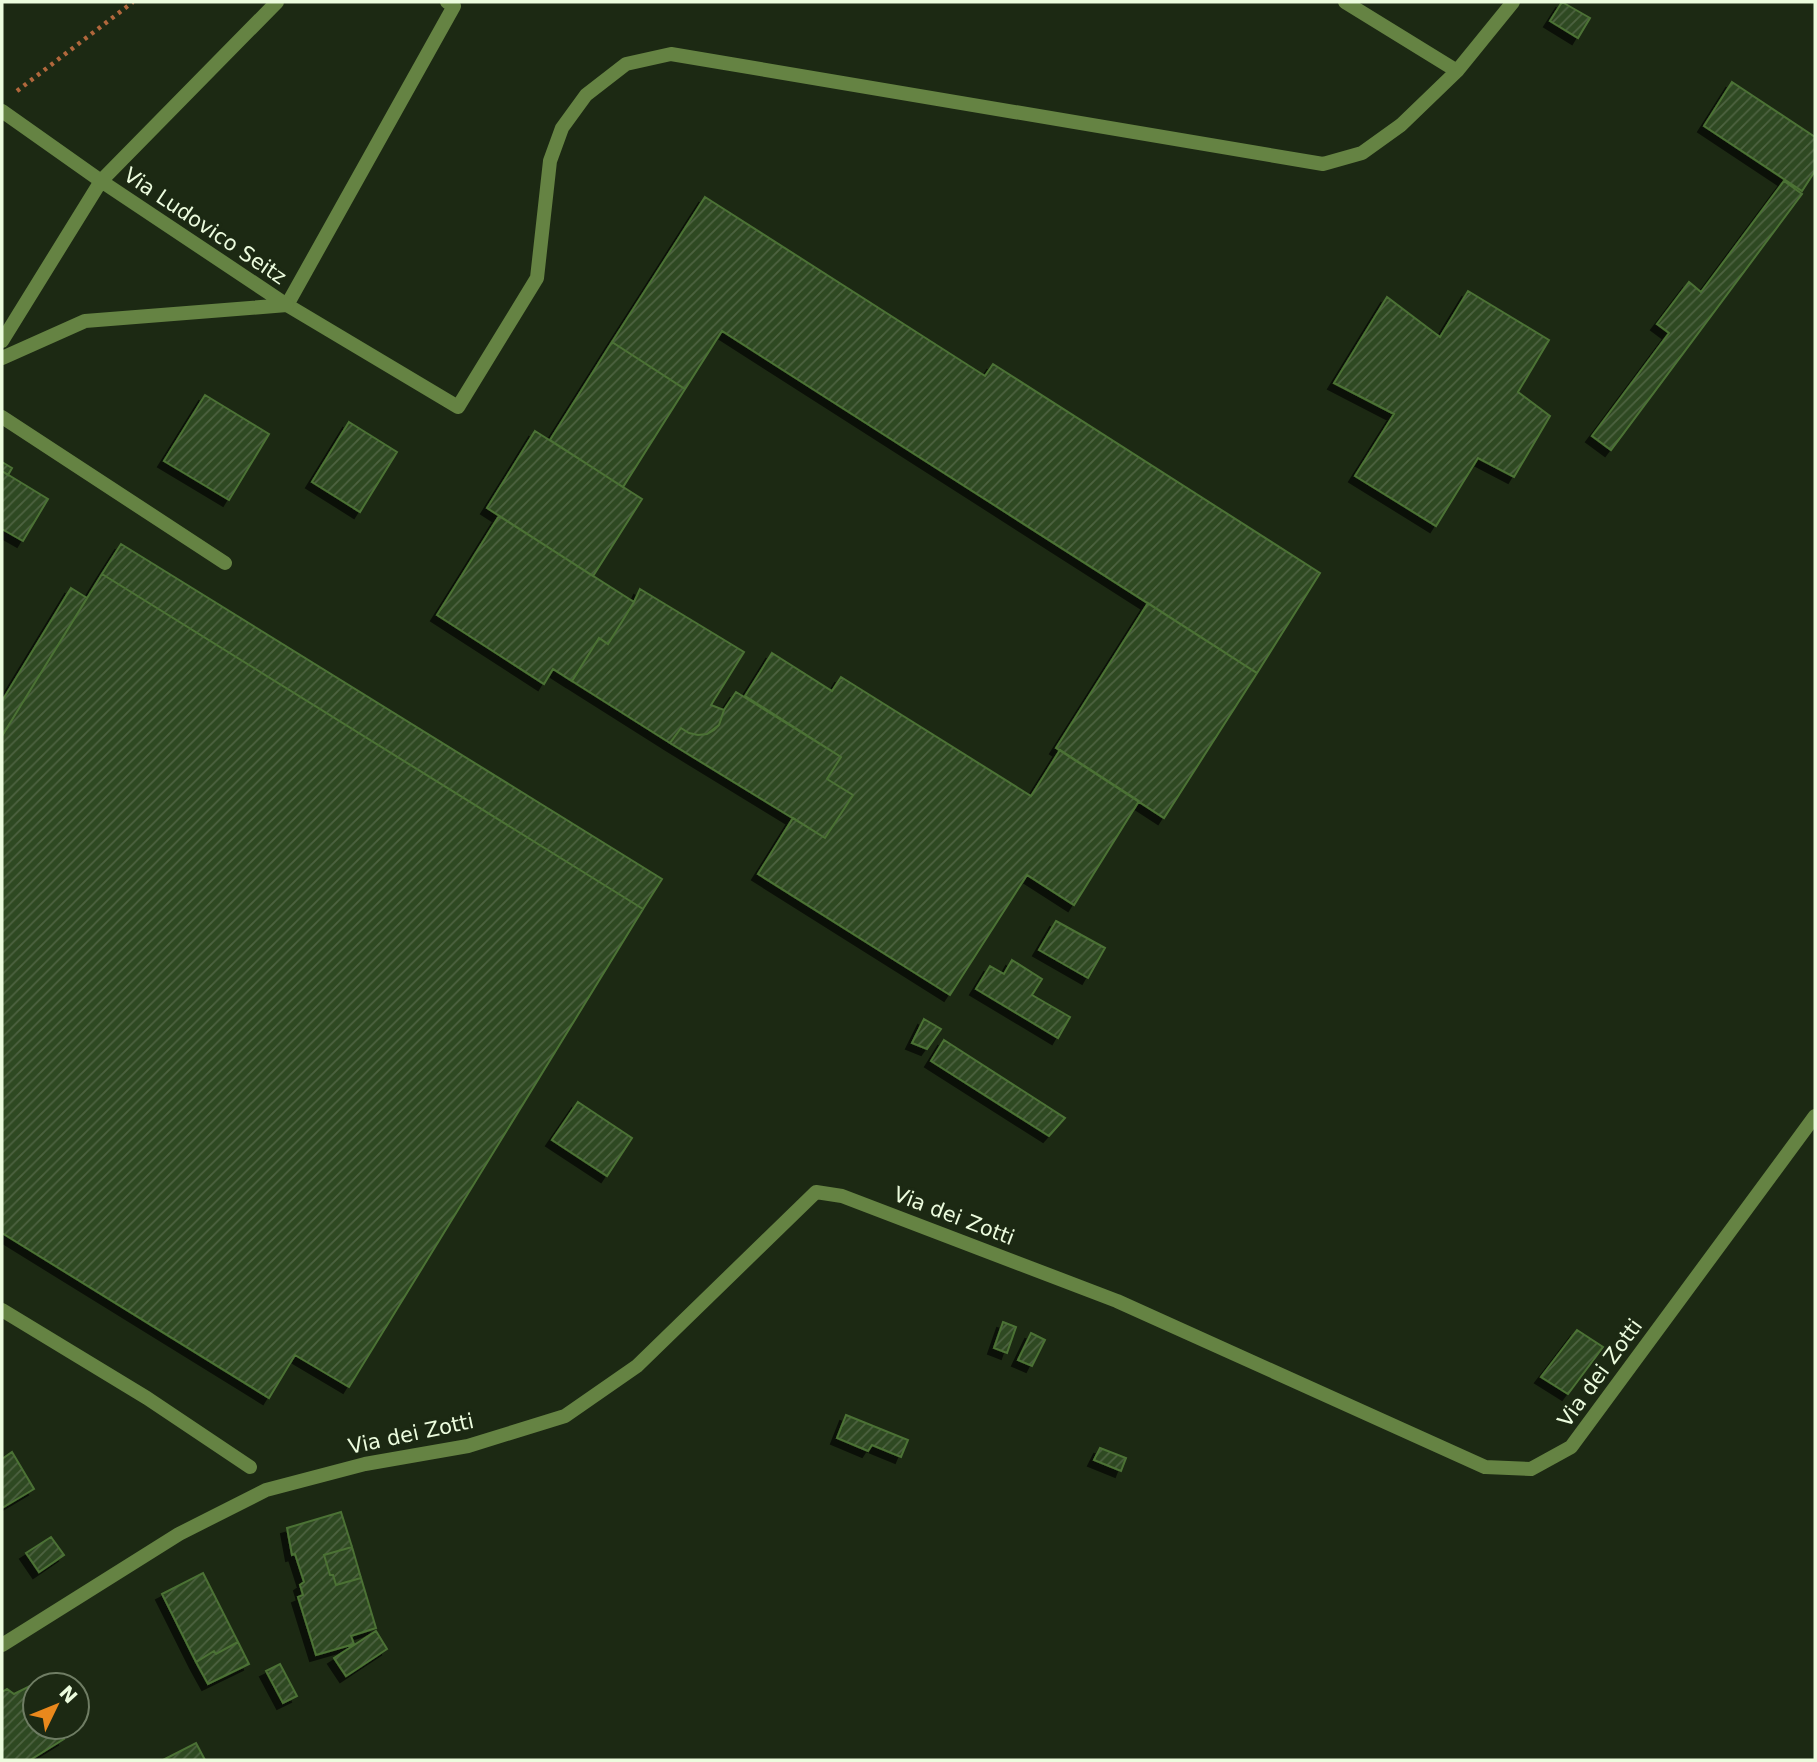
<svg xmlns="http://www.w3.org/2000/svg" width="1817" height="1762" font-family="'DejaVu Sans',sans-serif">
  <defs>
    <pattern id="building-hatch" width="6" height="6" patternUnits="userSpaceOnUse" patternTransform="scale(1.75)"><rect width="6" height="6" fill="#2f4821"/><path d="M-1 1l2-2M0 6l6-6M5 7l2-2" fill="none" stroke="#4d6341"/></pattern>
    <filter id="shadow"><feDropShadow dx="-6" dy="6" stdDeviation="0" flood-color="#0009"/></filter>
  </defs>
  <rect width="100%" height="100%" fill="#1c2913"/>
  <!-- building -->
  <path fill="url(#building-hatch)" stroke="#4c7235" stroke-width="2" filter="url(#shadow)" d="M 1562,2 L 1590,18 L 1578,38 L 1550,21 Z
    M 1732,82 L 1815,137 L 1815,171 L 1802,191 L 1704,126 Z
    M 1784,181 L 1802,194 L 1611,450 L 1592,436 L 1669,333 L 1657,324 L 1689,282 L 1701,292 Z
    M 705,197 L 985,376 L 993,364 L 1320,573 L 1257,673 L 722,331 L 685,389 L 612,342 Z
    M 1468,291 L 1549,340 L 1518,392 L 1550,416 L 1514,477 L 1478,458 L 1436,526 L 1355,476 L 1394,414 L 1334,383 L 1387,297 L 1440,337 Z
    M 612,342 L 685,389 L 623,487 L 550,440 Z
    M 205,395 L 269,434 L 229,500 L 164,461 Z
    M 349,422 L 397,452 L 360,512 L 312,482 Z
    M 535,431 L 642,499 L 593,576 L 487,508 Z
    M 2,462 L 12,468 L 8,475 L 2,471 Z
    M 2,471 L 48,499 L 23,541 L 2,529 Z
    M 499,516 L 634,602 L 608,644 L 599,638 L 572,681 L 553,669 L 544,684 L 437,615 Z
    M 121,544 L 662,879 L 643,909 L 102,574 Z
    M 102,574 L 643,909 L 349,1387 L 295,1355 L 269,1398 L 2,1233 L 2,736 Z
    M 71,588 L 87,598 L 2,736 L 2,701 Z
    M 640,589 L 744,652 L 711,705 L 724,710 L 719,725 L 707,734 L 698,735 L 689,733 L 681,728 L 670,743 L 572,681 L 599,638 L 608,644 L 634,602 Z
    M 1148,603 L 1257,673 L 1164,818 L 1056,748 Z
    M 772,653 L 832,691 L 841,677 L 1031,796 L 1060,750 L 1139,801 L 1074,905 L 1027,875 L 950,995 L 758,874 L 793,818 L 825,838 L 853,795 L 827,779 L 841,757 L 745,696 Z
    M 736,692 L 841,757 L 827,779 L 853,795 L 825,838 L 670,743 L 681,728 L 689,733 L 698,735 L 707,734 L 714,730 L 719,725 L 724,710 Z
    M 1056,921 L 1105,948 L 1088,978 L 1039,950 Z
    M 1012,960 L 1042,979 L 1032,995 L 1070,1017 L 1058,1038 L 976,989 L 990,966 L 1004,974 Z
    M 924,1019 L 941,1029 L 927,1049 L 912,1043 Z
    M 944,1040 L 1065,1118 L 1049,1136 L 931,1061 Z
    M 578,1102 L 632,1138 L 607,1176 L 552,1140 Z
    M 1003,1322 L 1016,1327 L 1007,1353 L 994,1348 Z
    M 1577,1330 L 1603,1347 L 1568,1394 L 1541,1377 Z
    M 1031,1333 L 1045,1340 L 1032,1366 L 1018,1360 Z
    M 846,1415 L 908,1440 L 901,1457 L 872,1445 L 868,1451 L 837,1438 Z
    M 1100,1448 L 1126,1458 L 1121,1471 L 1094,1460 Z
    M 12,1452 L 34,1489 L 2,1508 L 2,1459 Z
    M 341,1512 L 352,1547 L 324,1555 L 330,1575 L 333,1575 L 336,1585 L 361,1578 L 376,1628 L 351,1636 L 354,1644 L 316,1655 L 298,1597 L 303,1595 L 300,1585 L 304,1582 L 295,1554 L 292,1555 L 287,1528 Z
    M 51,1537 L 64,1555 L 39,1572 L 26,1553 Z
    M 352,1547 L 361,1578 L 336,1585 L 333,1575 L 330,1575 L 324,1555 Z
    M 203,1573 L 238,1642 L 216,1654 L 214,1651 L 196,1662 L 162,1594 Z
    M 376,1631 L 387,1649 L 346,1676 L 334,1658 Z
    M 238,1642 L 249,1664 L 208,1684 L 196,1662 L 214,1651 L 216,1654 Z
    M 280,1664 L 297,1696 L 283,1703 L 266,1671 Z
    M 30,1686 L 35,1694 L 35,1727 L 56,1727 L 64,1739 L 30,1760 L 2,1760 L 2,1692 L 7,1689 L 14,1694 Z
    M 196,1743 L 205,1760 L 163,1760 Z"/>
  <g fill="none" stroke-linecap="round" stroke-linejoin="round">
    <!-- path -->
    <path stroke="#b1673c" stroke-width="4.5" stroke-dasharray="3.5 5" stroke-linecap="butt" d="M 17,91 L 133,2"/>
    <!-- lane -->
    <path stroke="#658343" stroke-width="14" d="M 447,2 L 454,6 L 287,305 L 458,407 L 537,278 L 550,161 L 562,128 L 586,95 L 626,64 L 671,54 L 1323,164 L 1362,153 L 1401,125 L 1457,71 L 1513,2
      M 1345,2 L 1457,71
      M 2,1310 L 147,1398 L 250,1467"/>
    <!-- street -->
    <path stroke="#658343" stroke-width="14" d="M 2,111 L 101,181 L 287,305
      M 2,341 L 101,181 L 277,2
      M 2,358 L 85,321 L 287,305
      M 2,417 L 225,563
      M 2,1645 L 179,1534 L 266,1490 L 365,1464 L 468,1446 L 565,1416 L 637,1366 L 816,1192 L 842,1196 L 1117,1301 L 1485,1467 L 1531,1469 L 1571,1447 L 1815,1116"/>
  </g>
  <g text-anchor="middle" stroke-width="6" stroke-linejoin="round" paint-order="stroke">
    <!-- street labels -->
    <g font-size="21" fill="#ecfcde" stroke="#1c2913">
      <text transform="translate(205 226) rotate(34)" y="7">Via Ludovico Seitz</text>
      <text transform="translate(954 1216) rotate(21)" y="7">Via dei Zotti</text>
      <text transform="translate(1600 1373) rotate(-54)" y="7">Via dei Zotti</text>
      <text transform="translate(411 1434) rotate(-12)" y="7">Via dei Zotti</text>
    </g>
  </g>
  <!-- border -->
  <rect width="1817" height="1762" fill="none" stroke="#ecfcde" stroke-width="7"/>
  <!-- north arrow -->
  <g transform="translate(56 1706) rotate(47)"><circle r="33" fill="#1c2913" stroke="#6f7d64" stroke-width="2"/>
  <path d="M0-5L12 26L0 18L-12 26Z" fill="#ea881c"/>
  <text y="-10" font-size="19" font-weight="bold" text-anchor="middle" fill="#ecfcde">N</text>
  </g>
</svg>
